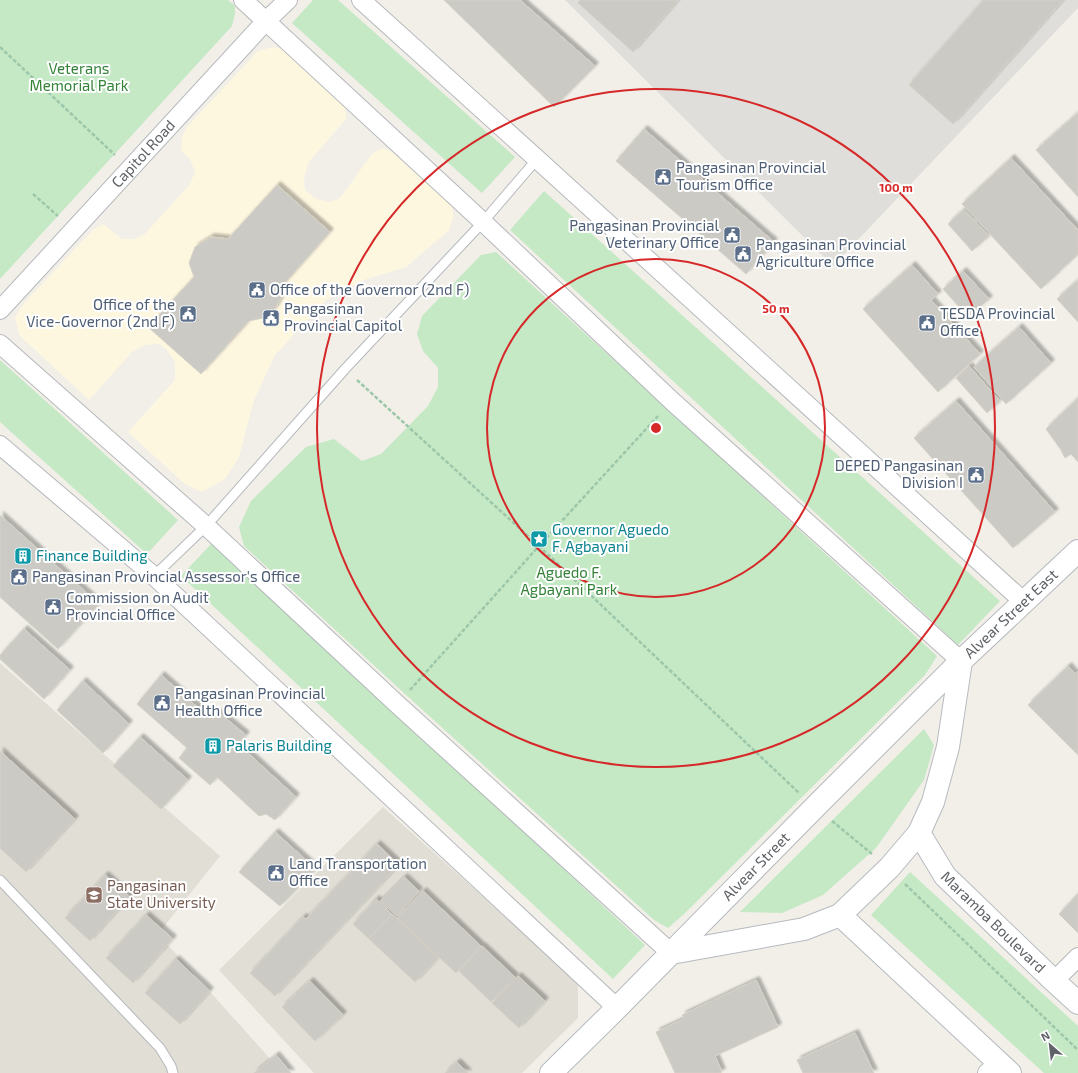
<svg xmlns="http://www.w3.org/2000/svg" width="1078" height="1073" font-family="'Exo 2',sans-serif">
  <defs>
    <filter id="shadow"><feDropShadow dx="3.5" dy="-3.5" stdDeviation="1" flood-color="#0004"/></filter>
  </defs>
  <rect width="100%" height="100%" fill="#f1efe8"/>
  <!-- commercial -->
  <path fill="#fef7e0" d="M 273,47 L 285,50 L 345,106 L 346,119 L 308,163 L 304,179 L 305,190 L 316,199 L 330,202 L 340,198 L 372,154 L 382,148 L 391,151 L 452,205 L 453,217 L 449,230 L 406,267 L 364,280 L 326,300 L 275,355 L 254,400 L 239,457 L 225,479 L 202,492 L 185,484 L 128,432 L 175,380 L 175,362 L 167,350 L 159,344 L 145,345 L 132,352 L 89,400 L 19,335 L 15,317 L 24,303 L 93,230 L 103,224 L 122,239 L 135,239 L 146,233 L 190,184 L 195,172 L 190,159 L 181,151 L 182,137 L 187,127 L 258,51 Z"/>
  <!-- industrial -->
  <path fill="#e0deda" d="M 565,0 L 1078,0 L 1078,8 L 833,266 Z"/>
  <!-- education -->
  <path fill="#e1ded6" d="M 0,663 L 220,856 L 158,934 L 283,1073 L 0,1073 Z
    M 383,807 L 578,982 L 578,1018 L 522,1073 L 314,1073 L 219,970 Z"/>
  <!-- green -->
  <path fill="#c5e8c5" d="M 0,0 L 228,0 L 235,6 L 235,14 L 232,26 L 0,279 Z
    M 313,0 L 338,0 L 515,157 L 482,193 L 292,23 Z
    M 544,191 L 1000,601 L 958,645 L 510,230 Z
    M 496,252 L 937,656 L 925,675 L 684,914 L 668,928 L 654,920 L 404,693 L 244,546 L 239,527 L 251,501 L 306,447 L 334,439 L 362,461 L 381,454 L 428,406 L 438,387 L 438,368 L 423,351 L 417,334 L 422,316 L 481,255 Z
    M 0,360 L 178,520 L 147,554 L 0,422 Z
    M 213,542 L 645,945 L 613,979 L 181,576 Z
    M 924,729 L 934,745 L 924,780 L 876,848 L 823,895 L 782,913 L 740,912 Z
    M 910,872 L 1078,1026 L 1078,1073 L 1044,1073 L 871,915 Z"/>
  <!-- building -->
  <path fill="#cccac5" stroke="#d6d1c6" filter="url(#shadow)" d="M 444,0 L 520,0 L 595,66 L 554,107 Z
    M 580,0 L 678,0 L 633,52 L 578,3 Z
    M 984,0 L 1063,0 L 953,124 L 909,85 Z
    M 1078,113 L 1078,197 L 1036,150 Z
    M 644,129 L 774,242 L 746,274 L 616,161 Z
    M 1011,158 L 1078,230 L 1078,254 L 1041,289 L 962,204 Z
    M 277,185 L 330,232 L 282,286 L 281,298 L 274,310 L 263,318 L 249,321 L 201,374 L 148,327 L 194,277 L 189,263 L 195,247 L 211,237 L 228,239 Z
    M 964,209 L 989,236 L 972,251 L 948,224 Z
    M 912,265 L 938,294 L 931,300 L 980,354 L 938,392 L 863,309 Z
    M 963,271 L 989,299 L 968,317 L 943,289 Z
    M 1078,280 L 1078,322 L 1057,299 Z
    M 1019,327 L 1051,363 L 1006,404 L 974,367 Z
    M 969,366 L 1000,401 L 987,413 L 956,378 Z
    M 1078,398 L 1078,462 L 1071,454 L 1065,458 L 1061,450 L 1046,429 Z
    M 956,401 L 1055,512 L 1013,548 L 914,438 Z
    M 0,515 L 99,604 L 58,649 L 0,597 Z
    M 24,629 L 70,670 L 44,699 L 0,659 L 0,655 Z
    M 1068,666 L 1075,674 L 1078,671 L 1078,755 L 1028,705 Z
    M 161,675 L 212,720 L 218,712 L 246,735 L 238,744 L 296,797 L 275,820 L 266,814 L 259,816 L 217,777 L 210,785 L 179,758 L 187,748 L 137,704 Z
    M 83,681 L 129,724 L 103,753 L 57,710 Z
    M 140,737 L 188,780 L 161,809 L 113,766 Z
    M 0,751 L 75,819 L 26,872 L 0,848 Z
    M 275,832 L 316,869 L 280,906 L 239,872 Z
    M 377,844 L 399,865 L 275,996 L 250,973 L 303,917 L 306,919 Z
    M 105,875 L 130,897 L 90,941 L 65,918 Z
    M 404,877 L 419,891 L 397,916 L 380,901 Z
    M 423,891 L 481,946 L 456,973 L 397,918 Z
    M 1078,894 L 1078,933 L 1059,914 Z
    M 376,899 L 392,914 L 369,939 L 353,924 Z
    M 392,914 L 438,958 L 415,982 L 369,939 Z
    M 146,915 L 173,939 L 133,983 L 106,958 Z
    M 482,946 L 515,977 L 491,1002 L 459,971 Z
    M 176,959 L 210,991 L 180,1024 L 145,993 Z
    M 518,976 L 545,1001 L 519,1028 L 492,1003 Z
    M 756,980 L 778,1027 L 715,1056 L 722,1072 L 719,1073 L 675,1073 L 656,1032 L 684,1019 L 682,1015 Z
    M 310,981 L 343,1015 L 315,1041 L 282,1007 Z
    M 855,1033 L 874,1073 L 803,1073 L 797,1060 Z
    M 276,1055 L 291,1073 L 254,1073 Z
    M 457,1062 L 468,1073 L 445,1073 Z"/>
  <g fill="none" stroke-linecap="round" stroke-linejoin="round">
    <defs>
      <path id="lane" d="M 154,576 L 206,526 L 345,369 L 483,222 L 537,159
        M 0,880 L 160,1048 L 171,1066 L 173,1073"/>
      <g id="street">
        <path d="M 243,0 L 483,222 L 672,401 L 961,661"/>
        <path d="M 361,0 L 537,159 L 1024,602"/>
        <path id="s1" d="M 0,310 L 266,21 L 288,0"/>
        <path d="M 0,344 L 206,526 L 397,704 L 671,953"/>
        <path d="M 0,445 L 154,576 L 617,1008"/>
        <path d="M 1054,981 L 1078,957"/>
        <path d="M 987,1073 L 999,1063"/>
      </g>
      <g id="secondary">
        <path id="s2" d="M 919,833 L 945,876 L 1054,981 L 1078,1003"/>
        <path d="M 840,915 L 1010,1073"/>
        <path d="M 671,953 L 804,929 L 840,915 L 889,868 L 919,833 L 933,802 L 948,747 L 961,661"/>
        <path id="s3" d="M 551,1073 L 617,1008 L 816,806 L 961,661 L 1078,551"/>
      </g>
    </defs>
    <!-- lane casing -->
    <use href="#lane" stroke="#b5b8bc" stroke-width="11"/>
    <!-- street casing -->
    <use href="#street" stroke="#b5b8bc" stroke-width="20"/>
    <!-- secondary casing -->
    <use href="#secondary" stroke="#b6babf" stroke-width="24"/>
    <!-- path -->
    <path stroke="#9cc7a9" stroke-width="2.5" stroke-dasharray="4 2" stroke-linecap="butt" d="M 0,47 L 115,155
      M 33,194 L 58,216
      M 357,380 L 539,546 L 799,793
      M 410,690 L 539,546 L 658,416
      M 832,821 L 872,854
      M 905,884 L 1078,1050"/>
    <!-- lane -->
    <use href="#lane" stroke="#fff" stroke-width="9"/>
    <!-- street -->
    <use href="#street" stroke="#fff" stroke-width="18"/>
    <!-- secondary -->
    <use href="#secondary" stroke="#fff" stroke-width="22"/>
  </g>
  <!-- distance rings -->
  <g fill="none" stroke="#d62828" stroke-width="2">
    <circle cx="656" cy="428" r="169"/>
    <circle cx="656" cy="428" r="339"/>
  </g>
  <!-- icons -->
  <defs>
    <symbol id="civic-square" viewBox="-11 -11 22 22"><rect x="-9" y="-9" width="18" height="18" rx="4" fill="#5c6f8a" stroke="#fff"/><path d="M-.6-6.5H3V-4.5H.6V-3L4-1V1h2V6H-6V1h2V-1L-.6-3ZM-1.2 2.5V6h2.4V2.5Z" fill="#fff"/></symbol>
    <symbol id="sight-square" viewBox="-11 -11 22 22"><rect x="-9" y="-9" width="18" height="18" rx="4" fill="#0f9aa8" stroke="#fff"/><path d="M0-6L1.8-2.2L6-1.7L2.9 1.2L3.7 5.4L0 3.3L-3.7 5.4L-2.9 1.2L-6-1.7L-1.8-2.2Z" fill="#fff"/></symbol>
    <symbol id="building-square" viewBox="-11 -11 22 22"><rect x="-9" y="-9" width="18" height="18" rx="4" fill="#0f9aa8" stroke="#fff"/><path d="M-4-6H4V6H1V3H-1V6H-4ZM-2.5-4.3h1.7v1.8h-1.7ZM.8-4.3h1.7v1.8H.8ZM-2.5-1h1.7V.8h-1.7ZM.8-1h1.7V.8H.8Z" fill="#fff"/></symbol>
    <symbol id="university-square" viewBox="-11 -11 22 22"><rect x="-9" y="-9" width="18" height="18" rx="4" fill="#8d6e63" stroke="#fff"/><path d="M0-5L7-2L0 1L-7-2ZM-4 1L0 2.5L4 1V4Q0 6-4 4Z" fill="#fff"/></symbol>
  </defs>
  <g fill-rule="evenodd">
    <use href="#civic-square" x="653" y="167" width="20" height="20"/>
    <use href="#civic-square" x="722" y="225" width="20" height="20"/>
    <use href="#civic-square" x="733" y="244" width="20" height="20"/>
    <use href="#civic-square" x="247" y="280" width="20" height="20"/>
    <use href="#civic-square" x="178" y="304" width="20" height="20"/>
    <use href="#civic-square" x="261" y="308" width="20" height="20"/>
    <use href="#civic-square" x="917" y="313" width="20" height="20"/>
    <use href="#civic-square" x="966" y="465" width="20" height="20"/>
    <use href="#sight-square" x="529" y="529" width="20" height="20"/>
    <use href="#building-square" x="13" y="546" width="20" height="20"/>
    <use href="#civic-square" x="9" y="567" width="20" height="20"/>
    <use href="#civic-square" x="43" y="597" width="20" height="20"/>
    <use href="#civic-square" x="152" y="693" width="20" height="20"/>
    <use href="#building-square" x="203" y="736" width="20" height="20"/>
    <use href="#civic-square" x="266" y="863" width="20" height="20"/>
    <use href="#university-square" x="84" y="885" width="20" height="20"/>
  </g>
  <g text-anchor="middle" stroke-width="4" stroke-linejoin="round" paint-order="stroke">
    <!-- park labels -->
    <g font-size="15" fill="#348238" stroke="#fff">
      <text x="79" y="74">Veterans<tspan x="79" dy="17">Memorial Park</tspan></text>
      <text x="569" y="578">Aguedo F.<tspan x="569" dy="17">Agbayani Park</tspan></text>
    </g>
    <!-- street labels -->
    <g font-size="15" fill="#5f6368" stroke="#fff">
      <text dy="5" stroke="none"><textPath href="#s1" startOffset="212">Capitol Road</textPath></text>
      <text dy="5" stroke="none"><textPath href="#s3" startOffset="650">Alvear Street East</textPath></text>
      <text dy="5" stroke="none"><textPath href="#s3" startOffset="291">Alvear Street</textPath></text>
      <text dy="5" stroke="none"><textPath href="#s2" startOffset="117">Maramba Boulevard</textPath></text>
    </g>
    <!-- service labels -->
    <g font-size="15" fill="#4e5e75" stroke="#fff" text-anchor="start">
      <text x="676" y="173">Pangasinan Provincial<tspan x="676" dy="17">Tourism Office</tspan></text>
      <text x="719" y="231" text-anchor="end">Pangasinan Provincial<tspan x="719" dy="17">Veterinary Office</tspan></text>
      <text x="756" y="250">Pangasinan Provincial<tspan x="756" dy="17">Agriculture Office</tspan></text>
      <text x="270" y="295">Office of the Governor (2nd F)</text>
      <text x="175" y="310" text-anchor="end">Office of the<tspan x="175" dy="17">Vice-Governor (2nd F)</tspan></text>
      <text x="284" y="314">Pangasinan<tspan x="284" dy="17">Provincial Capitol</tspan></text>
      <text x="940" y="319">TESDA Provincial<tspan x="940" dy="17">Office</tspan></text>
      <text x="963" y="471" text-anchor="end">DEPED Pangasinan<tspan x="963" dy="17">Division I</tspan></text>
      <text x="32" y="582">Pangasinan Provincial Assessor's Office</text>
      <text x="66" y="603">Commission on Audit<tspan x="66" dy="17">Provincial Office</tspan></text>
      <text x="175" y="699">Pangasinan Provincial<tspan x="175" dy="17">Health Office</tspan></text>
      <text x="289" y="869">Land Transportation<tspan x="289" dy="17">Office</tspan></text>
    </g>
    <!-- culture labels -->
    <g font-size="15" fill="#0d838f" stroke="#fff" text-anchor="start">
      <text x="552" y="535">Governor Aguedo<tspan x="552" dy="17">F. Agbayani</tspan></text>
      <text x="36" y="561">Finance Building</text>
      <text x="226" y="751">Palaris Building</text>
    </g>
    <!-- education labels -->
    <g font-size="15" fill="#785e54" stroke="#fff" text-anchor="start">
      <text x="107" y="891">Pangasinan<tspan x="107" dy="17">State University</tspan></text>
    </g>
  </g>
  <circle cx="656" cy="428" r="6" fill="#d62828" stroke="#fff" stroke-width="2"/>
  <g font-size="12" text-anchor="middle" font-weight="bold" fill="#d62828" stroke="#fff" stroke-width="4" stroke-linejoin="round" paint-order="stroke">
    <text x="896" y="192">100 m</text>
    <text x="776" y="313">50 m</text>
  </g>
  <!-- north arrow -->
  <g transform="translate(1050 1045) rotate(332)" stroke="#ffffff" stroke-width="3" paint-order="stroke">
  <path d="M0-3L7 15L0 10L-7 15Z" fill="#5f6368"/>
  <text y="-6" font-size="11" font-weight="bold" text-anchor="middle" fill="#5f6368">N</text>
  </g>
</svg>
